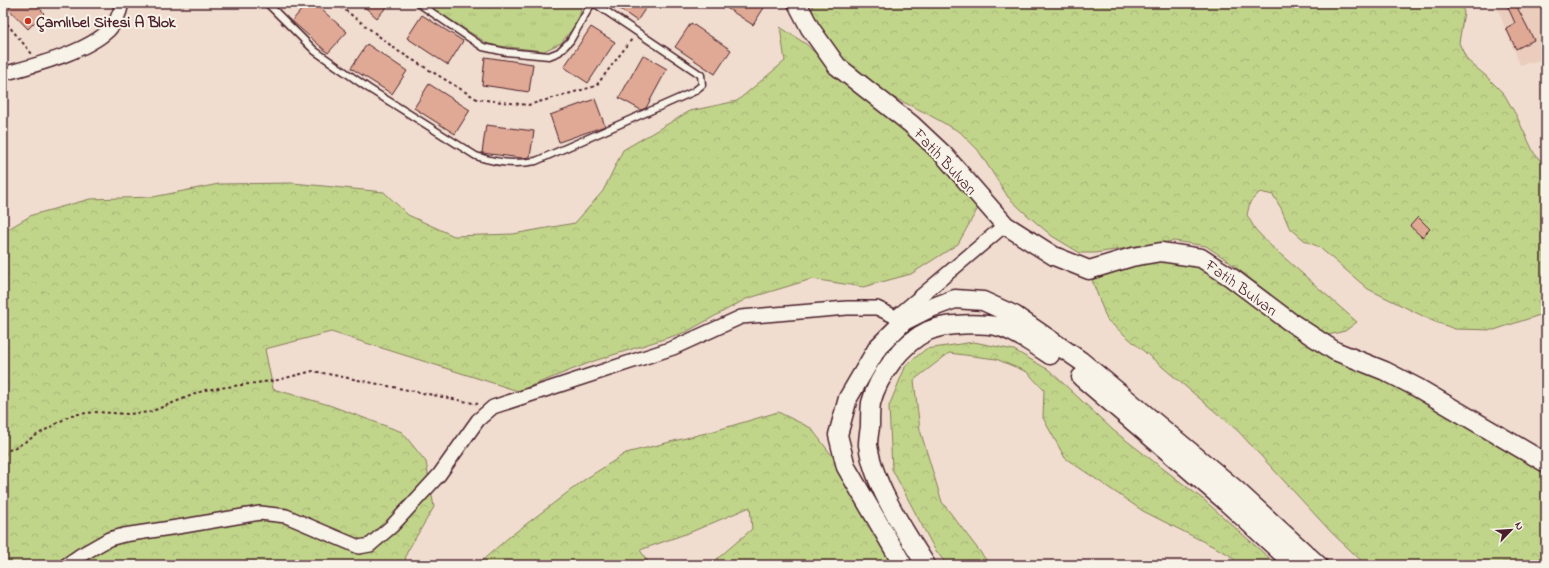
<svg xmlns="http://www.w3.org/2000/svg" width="1549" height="568" font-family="'Indie Flower',sans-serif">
  <defs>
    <pattern id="grass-tufts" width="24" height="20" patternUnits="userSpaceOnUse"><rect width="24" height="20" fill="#c1d58a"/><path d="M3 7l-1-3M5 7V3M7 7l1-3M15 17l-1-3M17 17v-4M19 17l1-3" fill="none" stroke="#a7b677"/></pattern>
    <pattern id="forest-crowns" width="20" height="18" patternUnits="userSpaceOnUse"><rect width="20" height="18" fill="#c1d58a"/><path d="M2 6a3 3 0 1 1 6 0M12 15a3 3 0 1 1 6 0" fill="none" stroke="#a7b677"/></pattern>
  </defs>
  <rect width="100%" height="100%" fill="#f0ddcf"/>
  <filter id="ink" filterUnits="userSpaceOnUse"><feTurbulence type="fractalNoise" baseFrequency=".025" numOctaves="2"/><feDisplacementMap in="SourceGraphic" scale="8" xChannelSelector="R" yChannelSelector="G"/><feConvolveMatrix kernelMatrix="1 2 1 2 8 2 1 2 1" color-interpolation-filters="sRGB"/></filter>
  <g filter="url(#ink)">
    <!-- built -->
    <path fill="#ebcdbe" d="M 1495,3 L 1546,3 L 1546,59 L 1520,65 Z"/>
    <!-- grass -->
    <path fill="url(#grass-tufts)" stroke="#867a5a" d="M 424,3 L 580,3 L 581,10 L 578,22 L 561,43 L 544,51 L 490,45 Z"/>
    <!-- forest -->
    <path fill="url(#forest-crowns)" stroke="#867a5a" d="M 814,3 L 1460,3 L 1464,12 L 1459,43 L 1467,60 L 1486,76 L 1504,94 L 1516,115 L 1534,153 L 1546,167 L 1546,313 L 1494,330 L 1455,329 L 1433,321 L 1368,289 L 1319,247 L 1304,240 L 1289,227 L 1281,208 L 1273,195 L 1260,192 L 1250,202 L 1247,215 L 1255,229 L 1270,245 L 1357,322 L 1345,331 L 1328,335 L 1303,322 L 1227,260 L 1206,246 L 1174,241 L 1095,253 L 1080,253 L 1052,236 L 1026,214 L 1008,197 L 978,150 L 960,132 L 922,111 L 884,93 L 860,76 L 838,54 L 815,21 L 812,8 Z
      M 780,27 L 806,44 L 839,76 L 899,122 L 983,199 L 958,244 L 911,274 L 863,287 L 812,279 L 746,299 L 686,332 L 594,361 L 518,391 L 331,332 L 265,349 L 273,389 L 329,405 L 402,432 L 426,462 L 434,507 L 407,552 L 404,565 L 3,565 L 3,232 L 32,215 L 90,199 L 153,197 L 219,184 L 293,183 L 384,192 L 408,215 L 454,236 L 513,234 L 575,223 L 603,191 L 623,150 L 690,111 L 737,101 L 785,61 Z
      M 1188,256 L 1434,401 L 1546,473 L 1546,565 L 1366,565 L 1332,533 L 1238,431 L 1107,320 L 1092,280 L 1144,261 Z
      M 974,342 L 1014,350 L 1049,370 L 1114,431 L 1204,500 L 1277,565 L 1240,565 L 1228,554 L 1143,511 L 1065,458 L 1043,418 L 1044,390 L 1027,372 L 996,359 L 949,353 L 914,380 L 920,430 L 942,502 L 990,565 L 947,565 L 934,548 L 892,469 L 889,406 L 906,365 L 926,349 Z
      M 778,412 L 811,428 L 836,461 L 901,565 L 710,565 L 752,529 L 750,507 L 691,532 L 640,550 L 650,565 L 477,565 L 508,538 L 584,480 L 626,453 L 714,431 Z"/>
    <!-- building -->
    <path fill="#dfa995" stroke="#4a1f2b" d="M 3,3 L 35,3 L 44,13 L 28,29 Z
      M 307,3 L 314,3 L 347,32 L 328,53 L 292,21 Z
      M 360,3 L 390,3 L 377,18 Z
      M 611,3 L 649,3 L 637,21 Z
      M 719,3 L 767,3 L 753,25 Z
      M 1506,3 L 1515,3 L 1534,40 L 1516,49 L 1506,28 L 1515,23 Z
      M 422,15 L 463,41 L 448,65 L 407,38 Z
      M 691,23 L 731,50 L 715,74 L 675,47 Z
      M 591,27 L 615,42 L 588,83 L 564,67 Z
      M 367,44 L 407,71 L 392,94 L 351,68 Z
      M 643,55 L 667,69 L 646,108 L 641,110 L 619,98 Z
      M 485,57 L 533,64 L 529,92 L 482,85 Z
      M 429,84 L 470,110 L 455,134 L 414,108 Z
      M 595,99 L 605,126 L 559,142 L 550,115 Z
      M 486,125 L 534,131 L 530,157 L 522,158 L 482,153 Z
      M 1418,217 L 1430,229 L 1422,237 L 1410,226 Z"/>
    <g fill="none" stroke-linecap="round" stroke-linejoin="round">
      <defs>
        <path id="lane" d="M 267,3 L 315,51 L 368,88 L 476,156 C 496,163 515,165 536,161 L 693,92 L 702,85 L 701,75 L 594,3
          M 418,3 L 483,47 L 506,52 L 549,56 L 559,52 L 570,41 L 592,3"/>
        <path id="street" d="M 3,74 C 35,65 85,53 109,30 C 116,23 120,13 122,3
          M 896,317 L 1005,225
          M 66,565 L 79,556 L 109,539 L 124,535 L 184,526 L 260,513 L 286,516 L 359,547 L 370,545 L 392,526 L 439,475 L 478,420 L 493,407 L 673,348 L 741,317 L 847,308 L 877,308 L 904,321"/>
        <path id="secondary" d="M 797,3 L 810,28 L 837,66 L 911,124 L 943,154 L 1005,225 L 1054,256 L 1089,270 L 1132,257 L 1161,252 L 1201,258 L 1232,278 L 1289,321 L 1335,351 L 1385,371 L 1418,388 L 1546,463
          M 1081,377 L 1222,498 L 1295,565
          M 903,565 L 846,467 L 838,435 L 848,398 L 878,347 L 904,321 L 928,309 L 955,299 L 983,301 L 1014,315 L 1081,361 L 1234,488 L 1318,565
          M 926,565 C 904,530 874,486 868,445 C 868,440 869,433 870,427 C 870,420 870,411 871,403 C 878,376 902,343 928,331 C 945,323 982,323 1000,327 C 1015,331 1038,347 1050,355"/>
      </defs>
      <!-- lane casing -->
      <use href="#lane" stroke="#4a1f2b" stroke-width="9"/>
      <!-- street casing -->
      <use href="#street" stroke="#4a1f2b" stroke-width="16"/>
      <!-- secondary casing -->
      <use href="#secondary" stroke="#4a1f2b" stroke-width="21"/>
      <!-- path -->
      <path stroke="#4a1f2b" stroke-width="2" stroke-dasharray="3 3" stroke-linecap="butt" d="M 336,3 L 398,51 L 477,99 L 528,105 L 596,86 L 632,39
        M 3,19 L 32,54
        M 3,453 L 18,446 L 71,415 L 95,412 L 129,414 L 150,412 L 205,390 L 278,380 L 313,371 L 478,404"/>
      <!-- lane -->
      <use href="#lane" stroke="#f7f3e8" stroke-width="6"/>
      <!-- street -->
      <use href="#street" stroke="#f7f3e8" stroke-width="13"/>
      <!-- secondary -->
      <use href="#secondary" stroke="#f7f3e8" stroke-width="18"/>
    </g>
  </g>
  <!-- markers -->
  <circle fill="#c8321e" stroke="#f7f3e8" stroke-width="1.5" cx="28" cy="21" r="4"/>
  <g text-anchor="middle" stroke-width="4" stroke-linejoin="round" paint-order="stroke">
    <!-- poi labels -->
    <g font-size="16" font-weight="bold" fill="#4a1f2b" stroke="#f7f3e8" text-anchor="start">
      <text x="36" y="27">Çamlıbel Sitesi A Blok</text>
    </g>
    <!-- street labels -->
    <g font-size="16" fill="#4a1f2b" stroke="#f7f3e8">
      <text transform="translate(946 161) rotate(47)" y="6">Fatih Bulvarı</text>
      <text transform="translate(1242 287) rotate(36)" y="6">Fatih Bulvarı</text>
    </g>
  </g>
  <!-- margin -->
  <rect width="1549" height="568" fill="none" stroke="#f7f3e8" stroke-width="16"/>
  <rect x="8" y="8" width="1533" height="552" fill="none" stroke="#4a1f2b" stroke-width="1.5" filter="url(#ink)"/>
  <!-- north arrow -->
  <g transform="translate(1511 530) rotate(65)" stroke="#f7f3e8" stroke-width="3" paint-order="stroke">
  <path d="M0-3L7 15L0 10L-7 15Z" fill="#4a1f2b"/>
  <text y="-6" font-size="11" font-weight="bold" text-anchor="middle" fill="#4a1f2b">N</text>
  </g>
</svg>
